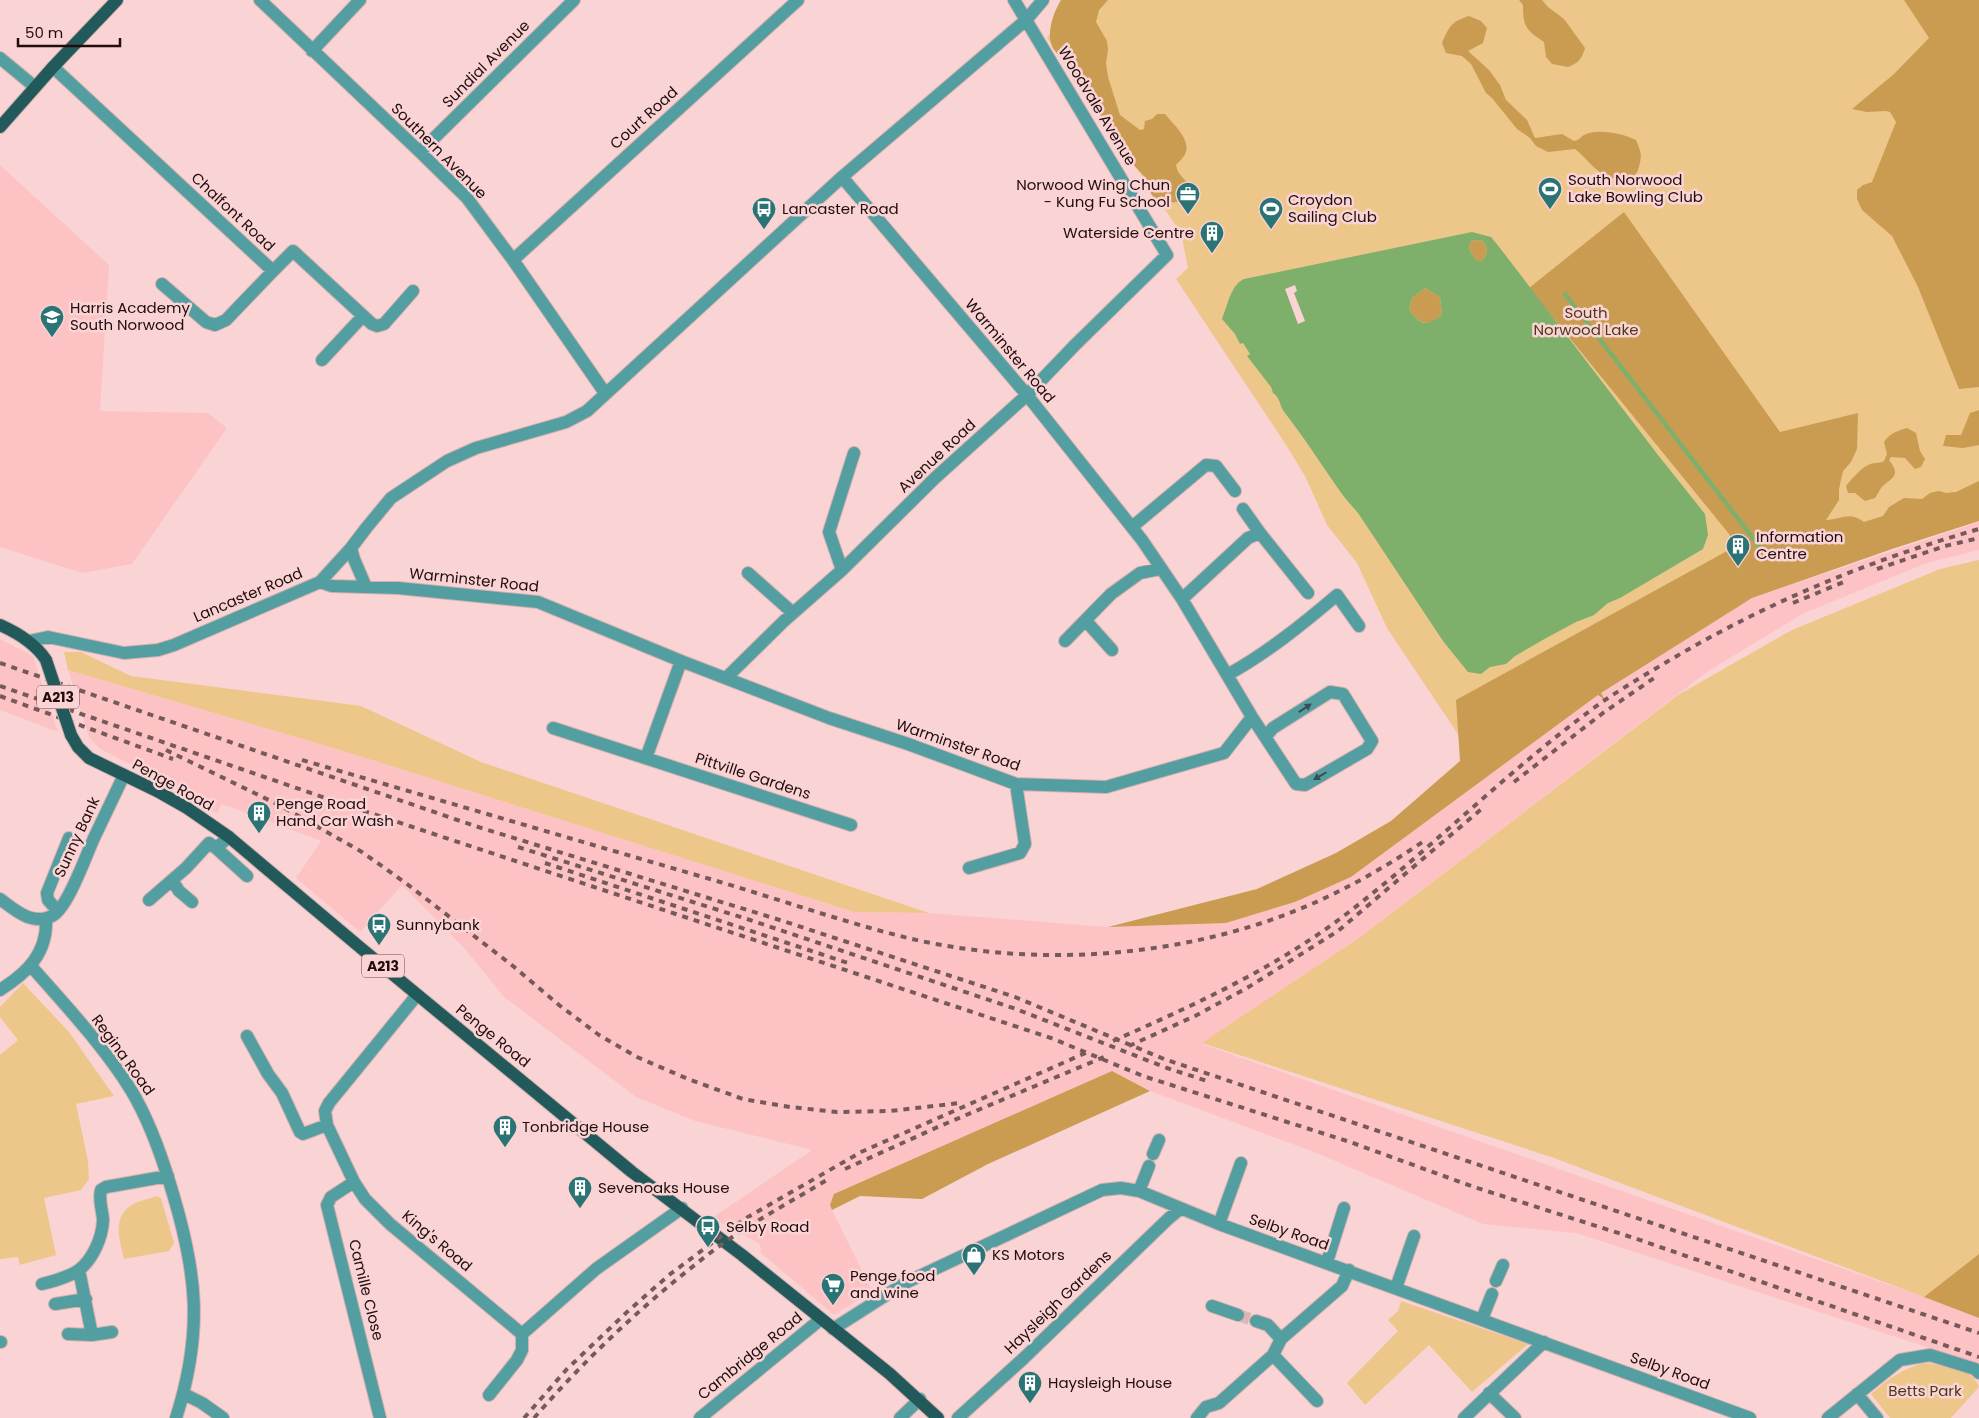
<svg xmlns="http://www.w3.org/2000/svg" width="1979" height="1418" font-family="Poppins,sans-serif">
  <rect width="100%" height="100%" fill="#fad4d4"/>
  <!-- built -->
  <path fill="#fdc3c4" d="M 0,165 L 109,265 L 100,411 L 208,413 L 227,428 L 132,564 L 82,573 L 0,547 Z
    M 1979,522 L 1979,550 L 1927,563 L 1802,614 L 1707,672 L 1359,938 L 1202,1044 L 1924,1297 L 1979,1254 L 1979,1364 L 1576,1233 L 1483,1224 L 1314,1152 L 1150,1091 L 1112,1071 L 832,1210 L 872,1291 L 834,1315 L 761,1253 L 760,1244 L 712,1218 L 812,1150 L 695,1121 L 636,1097 L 504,997 L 465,949 L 402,885 L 360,932 L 296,878 L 321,841 L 222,804 L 217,813 L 172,785 L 100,749 L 89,737 L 68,670 L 340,750 L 854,912 L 929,913 L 1108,927 L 1226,923 L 1295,902 L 1351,877 L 1601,693 L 1752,598 Z
    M 0,639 L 33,656 L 58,732 L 0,710 Z"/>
  <!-- green -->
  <path fill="#edc68a" d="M 1076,0 L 1979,0 L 1979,504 L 1832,544 L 1577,694 L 1478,764 L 1387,628 L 1357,563 L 1327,525 L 1305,476 L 1288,448 L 1176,279 L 1188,268 L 1181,233 L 1047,38 Z
    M 1979,560 L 1979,1254 L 1924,1297 L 1554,1158 L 1202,1043 L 1359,938 L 1678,695 L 1792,630 L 1940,569 Z
    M 64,652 L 81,652 L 131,676 L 361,706 L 481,762 L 929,913 L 854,912 L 340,750 L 68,670 Z
    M 23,983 L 69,1032 L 114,1096 L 76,1104 L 88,1161 L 89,1179 L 81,1190 L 44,1198 L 56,1255 L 20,1265 L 18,1257 L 0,1259 L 0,1055 L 18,1040 L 0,1017 L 0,1007 Z
    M 157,1196 L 161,1198 L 174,1243 L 169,1251 L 124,1259 C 120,1242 112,1219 130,1206 C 137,1201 149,1199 157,1196 Z
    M 1401,1301 L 1528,1344 L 1472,1392 L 1429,1345 L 1365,1405 L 1347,1383 L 1398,1331 L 1388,1320 L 1398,1311 Z
    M 1923,1363 C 1942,1365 1972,1367 1979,1387 L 1951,1418 L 1890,1418 L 1871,1394 C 1887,1380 1902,1369 1923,1363 Z"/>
  <!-- forest -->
  <path fill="#ca9c51" d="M 1061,0 L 1108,0 L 1099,10 L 1096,22 L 1107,41 L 1108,50 L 1106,63 L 1108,77 L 1120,115 L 1140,130 L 1144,129 L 1145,121 L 1152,119 L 1157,114 L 1165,114 C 1172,123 1190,138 1186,152 C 1185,156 1179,162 1176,165 C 1178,178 1191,181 1192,194 C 1189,198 1187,198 1183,200 C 1171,204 1166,204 1155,198 C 1147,193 1150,181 1143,175 C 1123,155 1110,129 1095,106 C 1090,99 1082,94 1077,86 C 1073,80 1072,75 1072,68 C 1067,62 1059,57 1055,51 C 1044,38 1053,13 1061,0 Z
    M 1519,0 L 1542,0 L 1548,7 L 1564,19 L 1585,48 C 1582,59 1578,63 1568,67 L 1552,64 L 1546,57 L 1544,42 C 1526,30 1523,27 1523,5 Z
    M 1904,0 L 1979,0 L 1979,387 L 1959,389 L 1918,287 L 1892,236 L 1862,210 L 1857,199 L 1857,190 L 1863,185 L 1872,182 L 1896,122 L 1890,112 L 1886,111 L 1867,112 L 1852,109 L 1894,74 L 1929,38 Z
    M 1469,16 L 1481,21 L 1487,28 L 1483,43 L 1468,51 L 1489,70 L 1500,85 L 1506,100 L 1527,120 L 1535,138 L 1562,134 L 1574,141 C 1580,140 1580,137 1584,135 C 1598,128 1624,134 1636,140 C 1642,154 1642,156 1638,170 C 1633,184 1611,180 1601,173 C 1591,166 1584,156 1575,149 L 1548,152 L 1536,146 L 1530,138 L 1517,129 L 1492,98 L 1486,93 L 1471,64 L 1462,56 L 1446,53 L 1442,43 C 1450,25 1451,22 1469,16 Z
    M 1624,212 L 1780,432 L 1858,413 L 1857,449 L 1851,462 L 1843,471 L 1839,489 L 1839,500 L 1826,520 C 1843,519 1849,511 1864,522 L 1883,516 L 1889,507 L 1904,498 L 1922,499 L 1930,493 L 1939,491 L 1946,493 L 1956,492 L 1979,481 L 1979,521 L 1892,549 L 1752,598 L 1601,693 L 1605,700 L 1598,695 L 1351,877 L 1295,902 L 1226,923 L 1108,927 L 1257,889 L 1336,853 L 1391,821 L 1460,761 L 1456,700 L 1738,545 L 1529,288 Z
    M 1475,240 L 1483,241 L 1487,247 L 1486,255 L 1482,261 L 1476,261 L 1469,249 L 1470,242 Z
    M 1425,288 L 1440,297 L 1442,315 C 1427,327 1419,325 1409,309 L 1412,298 Z
    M 1979,410 L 1979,445 L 1963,448 L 1943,446 L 1946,435 L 1961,435 L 1970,413 Z
    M 1907,428 L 1916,433 L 1920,451 L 1925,459 L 1921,467 L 1915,469 L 1905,458 L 1891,457 L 1889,460 C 1899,473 1896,476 1884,485 C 1880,488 1878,494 1875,498 L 1865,501 L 1855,493 L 1848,493 L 1846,486 C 1852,479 1860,469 1868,465 C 1874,462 1879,464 1884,461 L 1887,454 L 1884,442 C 1890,433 1897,431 1907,428 Z
    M 1112,1071 L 1150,1091 L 988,1164 L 922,1199 L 860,1196 L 832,1210 L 830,1205 L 834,1194 Z
    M 1979,1254 L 1979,1318 L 1924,1297 Z"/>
  <!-- water -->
  <path fill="#7eb06c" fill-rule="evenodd" d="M 1472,232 L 1491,237 L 1500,248 L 1658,455 L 1705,514 L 1708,535 L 1703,549 L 1620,598 L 1608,603 L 1594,615 L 1576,622 L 1548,637 L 1515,656 L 1506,664 L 1490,667 L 1481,674 L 1468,672 L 1443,641 L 1358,513 C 1354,508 1349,503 1345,498 C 1324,469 1306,440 1285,413 C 1279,406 1281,398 1273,393 L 1271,387 L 1247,356 L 1250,354 L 1243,343 L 1240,344 L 1235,334 L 1222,319 C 1227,307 1231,284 1244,279 ZM 1475,240 L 1483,241 L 1487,247 L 1486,255 L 1482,261 L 1476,261 L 1469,249 L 1470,242 ZM 1425,288 L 1440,297 L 1442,315 C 1426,327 1419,325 1409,309 L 1412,298 Z"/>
  <!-- pier -->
  <path fill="#fad4d4" d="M 1295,285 L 1297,291 L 1294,293 L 1305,321 L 1298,324 L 1285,289 Z"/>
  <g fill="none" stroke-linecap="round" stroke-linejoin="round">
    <!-- stream -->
    <path stroke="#7eb06c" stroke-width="4.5" d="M 1565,294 L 1759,546"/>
    <!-- minor-tunnel -->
    <path stroke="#dab6b6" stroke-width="12" stroke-dasharray="12 6" stroke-linecap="butt" d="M 1238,1315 L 1256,1321"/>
    <defs>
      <path id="minor" d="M 260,0 L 420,152 L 467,198 L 513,260 L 605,393
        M 312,51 L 360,0
        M 0,58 L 35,87
        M 53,67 L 273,271 L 293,251 L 372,324 L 377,326 L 384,324 L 413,291
        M 420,152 L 574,0
        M 513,260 L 798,0
        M 162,284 L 206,322 L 215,325 L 226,320 L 273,271
        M 322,360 L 363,316
        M 1243,509 L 1260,533
        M 1132,527 L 1206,465 L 1216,466 L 1235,491
        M 351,548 L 354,559 L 366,587
        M 842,570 L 829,532 L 854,453
        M 748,573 L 793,613
        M 320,582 L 332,586 L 398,588 L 538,602 L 681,661 L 829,718 L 908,744 L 1016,784 L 1106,787 L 1224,753 L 1252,717 L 1182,599 L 1142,540 L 1027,395 L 842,177
        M 1182,599 L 1248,538 L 1260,533 L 1308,593
        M 1086,621 L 1112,650
        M 29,641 L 48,637 L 124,653 L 158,650 L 174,645 L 320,582 L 351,548 L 367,527 L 391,498 L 447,461 L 476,448 L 566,422 L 587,411 L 842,177 L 1026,20 L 1043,0
        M 1065,641 L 1111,594 L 1140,573 L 1160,569
        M 1227,675 C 1267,653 1303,624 1337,595 L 1359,626
        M 726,678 L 784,621 L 842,570 L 935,478 L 1027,395 L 1075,345 L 1167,255 L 1014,0
        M 1252,717 L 1296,784 L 1305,785 L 1367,749 L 1372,741 L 1343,694 L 1330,692 L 1273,728 L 1266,736
        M 553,728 L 851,825
        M 646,758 L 681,661
        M 216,848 L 247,876
        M 969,868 L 1020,853 L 1025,844 L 1016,784
        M 172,880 L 179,891 L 192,902
        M 0,899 C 15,910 32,926 52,916 C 68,908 86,855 94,838 C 104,817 114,796 124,775
        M 149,900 L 186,868 L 209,843 L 216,848 L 229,837
        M 58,911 L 48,900 L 47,893 L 69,838
        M 31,966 C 66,1006 103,1045 131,1090 C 149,1120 160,1151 170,1184 C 197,1271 204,1330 176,1418
        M 0,990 C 27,973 48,953 46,918
        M 417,995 L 329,1103 L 325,1111 L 327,1125 L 354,1182 L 365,1199 L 390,1224 L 522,1334 L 596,1269 L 682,1208
        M 247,1036 L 268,1074 L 282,1093 L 300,1132 L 303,1134 L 327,1125
        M 1153,1154 L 1159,1140
        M 354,1182 L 331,1197 L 327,1205 L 380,1418
        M 1139,1191 L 1149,1166
        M 1219,1224 L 1241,1163
        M 1327,1262 L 1344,1208
        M 79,1270 L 92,1335 L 112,1332
        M 1496,1281 L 1503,1265
        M 42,1284 C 54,1281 69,1277 79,1270 C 93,1259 102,1238 103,1221 C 103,1211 98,1201 101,1190 L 106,1187 L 168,1176
        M 1396,1288 L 1414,1236
        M 55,1304 L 86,1299
        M 1212,1306 L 1238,1315
        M 1482,1319 L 1492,1294
        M 1256,1321 L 1268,1325 L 1281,1339
        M 833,1329 L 905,1283 L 1102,1190 L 1121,1188 L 1139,1191 L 1219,1224 L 1750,1418
        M 68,1334 L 92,1335
        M 0,1342 L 1,1342
        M 1273,1355 L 1317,1401
        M 1489,1393 L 1515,1418
        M 184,1394 L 202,1403 L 223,1418
        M 1857,1394 L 1877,1418
        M 489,1395 L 517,1360 L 522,1350 L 522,1334
        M 700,1418 L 821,1319
        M 900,1418 L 920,1399
        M 958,1418 L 1024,1358 L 1168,1219 L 1180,1209
        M 1197,1418 L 1206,1407 L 1219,1403 L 1273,1355 L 1281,1339 L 1342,1286 L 1349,1270
        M 1464,1418 L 1544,1342
        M 1828,1418 L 1900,1360 L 1930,1355 L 1975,1369 L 1979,1373"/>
      <path id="major" d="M 0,127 L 53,67 L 117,0
        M 0,625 C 18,633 35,643 46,660
        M 71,735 L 78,747 L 89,758 L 157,791 L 187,808 L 229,837 L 362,949 L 632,1172 L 742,1255 L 890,1374 L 938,1418"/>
    </defs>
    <!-- minor casing -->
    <use href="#minor" stroke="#d3b0b0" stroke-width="14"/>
    <!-- major casing -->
    <use href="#major" stroke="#d3b0b0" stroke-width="14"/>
    <!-- minor -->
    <use href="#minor" stroke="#529ea0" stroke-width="12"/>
    <!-- major -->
    <use href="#major" stroke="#22595b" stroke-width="12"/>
    <!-- rail -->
    <path stroke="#765a5b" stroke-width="4" stroke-dasharray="6 6" stroke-linecap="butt" d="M 1877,569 L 1945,546 L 1979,538
      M 1793,603 L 1846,581
      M 0,663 L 475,826 L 783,921 L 1015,997 L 1164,1059 L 1979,1333
      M 0,686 L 340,803 L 1051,1038 L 1143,1076 L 1350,1142 L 1474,1187 L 1634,1238 L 1979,1357
      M 0,696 L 173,759
      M 166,750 L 281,806 L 362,852 L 407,884 L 513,966 L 559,1005 L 599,1035 L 637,1057 L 688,1079 L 743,1099 L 790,1107 L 837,1112 L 890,1111 L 960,1103
      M 302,760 C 436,799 569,838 703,877 C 773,897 842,922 912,939 C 1046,970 1203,956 1327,897 C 1361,881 1393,862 1424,841
      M 1514,782 L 1603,713 L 1657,676
      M 518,847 L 747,919 L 1016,1009 L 1167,1068 L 1207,1081
      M 545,863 L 851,964
      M 1113,1041 C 1194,1005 1274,969 1345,915 C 1434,847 1513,765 1605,700 C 1626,686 1648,673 1670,660 C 1770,601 1868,561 1979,529
      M 1129,1046 L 1195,1016 L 1247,988 L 1338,931 L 1485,806
      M 845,1169 L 940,1126 L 1104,1057
      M 524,1418 L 567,1369 L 627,1312 L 669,1275 L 743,1220 L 861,1152 L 1090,1051
      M 534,1418 C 588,1356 648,1300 714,1250 C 750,1223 791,1202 830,1178"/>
    <defs>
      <path id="major-bridge" d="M 46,660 L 71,735"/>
    </defs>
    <!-- major-bridge casing -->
    <use href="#major-bridge" stroke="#d3b0b0" stroke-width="14" stroke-linecap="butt"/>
    <!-- major-bridge -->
    <use href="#major-bridge" stroke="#22595b" stroke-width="12"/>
  </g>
  <!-- one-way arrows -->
  <defs><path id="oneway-solid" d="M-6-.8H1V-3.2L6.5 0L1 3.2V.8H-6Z" transform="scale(1.25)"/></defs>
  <g fill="#384e50">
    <use href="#oneway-solid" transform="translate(1305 708) rotate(-33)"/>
    <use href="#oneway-solid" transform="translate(1320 776) rotate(150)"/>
  </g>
  <!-- icons -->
  <defs>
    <symbol id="stadium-pin" viewBox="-11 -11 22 30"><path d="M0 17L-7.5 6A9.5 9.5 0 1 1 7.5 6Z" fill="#2a7476" stroke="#fad4d4"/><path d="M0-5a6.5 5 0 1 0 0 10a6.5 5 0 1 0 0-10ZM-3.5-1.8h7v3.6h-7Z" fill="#fff"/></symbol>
    <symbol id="office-pin" viewBox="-11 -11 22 30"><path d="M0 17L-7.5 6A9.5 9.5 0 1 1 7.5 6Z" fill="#2a7476" stroke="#fad4d4"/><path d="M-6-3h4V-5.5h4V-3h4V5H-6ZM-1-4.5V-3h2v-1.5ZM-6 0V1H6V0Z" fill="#fff"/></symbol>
    <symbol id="bus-pin" viewBox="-11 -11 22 30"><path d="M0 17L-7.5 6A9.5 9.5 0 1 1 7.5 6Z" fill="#2a7476" stroke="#fad4d4"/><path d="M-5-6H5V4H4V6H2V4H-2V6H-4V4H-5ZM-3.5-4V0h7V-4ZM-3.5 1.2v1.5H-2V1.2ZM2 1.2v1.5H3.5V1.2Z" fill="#fff"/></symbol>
    <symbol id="building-pin" viewBox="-11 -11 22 30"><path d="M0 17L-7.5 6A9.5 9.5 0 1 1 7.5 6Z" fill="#2a7476" stroke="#fad4d4"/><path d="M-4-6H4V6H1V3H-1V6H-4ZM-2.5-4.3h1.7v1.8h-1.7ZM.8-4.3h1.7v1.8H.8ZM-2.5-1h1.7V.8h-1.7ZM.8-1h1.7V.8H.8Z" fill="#fff"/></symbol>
    <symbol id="school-pin" viewBox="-11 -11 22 30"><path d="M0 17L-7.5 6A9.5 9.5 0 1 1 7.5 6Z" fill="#2a7476" stroke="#fad4d4"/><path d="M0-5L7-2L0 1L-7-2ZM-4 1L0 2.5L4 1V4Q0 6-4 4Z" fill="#fff"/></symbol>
    <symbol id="shop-pin" viewBox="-11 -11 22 30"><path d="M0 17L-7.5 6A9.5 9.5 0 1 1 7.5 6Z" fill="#2a7476" stroke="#fad4d4"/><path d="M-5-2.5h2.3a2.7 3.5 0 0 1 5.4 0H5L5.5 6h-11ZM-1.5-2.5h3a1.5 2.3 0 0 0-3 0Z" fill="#fff"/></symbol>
    <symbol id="supermarket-pin" viewBox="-11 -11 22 30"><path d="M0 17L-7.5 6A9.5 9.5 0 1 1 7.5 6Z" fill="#2a7476" stroke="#fad4d4"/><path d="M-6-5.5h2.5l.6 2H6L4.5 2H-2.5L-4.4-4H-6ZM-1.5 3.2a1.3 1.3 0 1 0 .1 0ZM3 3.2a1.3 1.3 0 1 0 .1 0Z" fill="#fff"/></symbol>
  </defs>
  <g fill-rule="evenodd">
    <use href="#stadium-pin" x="1536" y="175" width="28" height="38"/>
    <use href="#office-pin" x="1174" y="180" width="28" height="38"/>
    <use href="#bus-pin" x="750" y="195" width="28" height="38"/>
    <use href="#stadium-pin" x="1257" y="195" width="28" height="38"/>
    <use href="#building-pin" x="1198" y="219" width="28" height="38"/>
    <use href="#school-pin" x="38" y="303" width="28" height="38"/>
    <use href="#building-pin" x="1724" y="532" width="28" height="38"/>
    <use href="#building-pin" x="245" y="799" width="28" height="38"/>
    <use href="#bus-pin" x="365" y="911" width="28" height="38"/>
    <use href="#building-pin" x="491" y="1113" width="28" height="38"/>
    <use href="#building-pin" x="566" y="1174" width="28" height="38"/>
    <use href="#bus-pin" x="694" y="1213" width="28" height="38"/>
    <use href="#shop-pin" x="960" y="1241" width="28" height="38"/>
    <use href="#supermarket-pin" x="819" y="1271" width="28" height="38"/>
    <use href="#building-pin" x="1016" y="1369" width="28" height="38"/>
  </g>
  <g text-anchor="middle" stroke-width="5" stroke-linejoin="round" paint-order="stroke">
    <!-- shield labels -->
    <g fill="#fad4d4" stroke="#634849" stroke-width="1">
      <rect x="37" y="685.5" width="42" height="23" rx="4"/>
      <rect x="362" y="954.5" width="42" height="23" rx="4"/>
    </g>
    <g font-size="14" font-weight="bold" fill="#220c0e">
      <text x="58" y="702">A213</text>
      <text x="383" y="971">A213</text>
    </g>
    <!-- street labels -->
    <g font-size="15" fill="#220c0e" stroke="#fad4d4">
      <text transform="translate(486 64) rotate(-45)" y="5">Sundial Avenue</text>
      <text transform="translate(1097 106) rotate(59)" y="5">Woodvale Avenue</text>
      <text transform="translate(644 118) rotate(-42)" y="5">Court Road</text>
      <text transform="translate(439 151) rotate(45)" y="5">Southern Avenue</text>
      <text transform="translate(233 212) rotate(43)" y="5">Chalfont Road</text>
      <text transform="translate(1010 351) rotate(50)" y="5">Warminster Road</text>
      <text transform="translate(937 456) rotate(-43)" y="5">Avenue Road</text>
      <text transform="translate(474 580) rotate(6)" y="5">Warminster Road</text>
      <text transform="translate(248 595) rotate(-23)" y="5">Lancaster Road</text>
      <text transform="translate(958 745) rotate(19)" y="5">Warminster Road</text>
      <text transform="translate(753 776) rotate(18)" y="5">Pittville Gardens</text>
      <text transform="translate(173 785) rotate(29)" y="5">Penge Road</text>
      <text transform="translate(77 837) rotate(-65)" y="5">Sunny Bank</text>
      <text transform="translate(493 1036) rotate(39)" y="5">Penge Road</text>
      <text transform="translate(123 1055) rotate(54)" y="5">Regina Road</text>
      <text transform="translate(1289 1232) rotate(19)" y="5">Selby Road</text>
      <text transform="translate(437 1241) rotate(40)" y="5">King's Road</text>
      <text transform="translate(366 1290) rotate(76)" y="5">Camille Close</text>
      <text transform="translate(1058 1302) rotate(-44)" y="5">Haysleigh Gardens</text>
      <text transform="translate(750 1356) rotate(-39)" y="5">Cambridge Road</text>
      <text transform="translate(1670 1371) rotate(20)" y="5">Selby Road</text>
    </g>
    <!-- poi labels -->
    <g font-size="15" fill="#220c0e" stroke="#fad4d4" text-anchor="start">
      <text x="1568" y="185">South Norwood<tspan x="1568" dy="17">Lake Bowling Club</tspan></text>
      <text x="1170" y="190" text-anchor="end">Norwood Wing Chun<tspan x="1170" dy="17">- Kung Fu School</tspan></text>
      <text x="1288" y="205">Croydon<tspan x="1288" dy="17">Sailing Club</tspan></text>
      <text x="782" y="214">Lancaster Road</text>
      <text x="1194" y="238" text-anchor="end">Waterside Centre</text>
      <text x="70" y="313">Harris Academy<tspan x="70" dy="17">South Norwood</tspan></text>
      <text x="1756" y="542">Information<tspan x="1756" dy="17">Centre</tspan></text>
      <text x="276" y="809">Penge Road<tspan x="276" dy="17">Hand Car Wash</tspan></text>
      <text x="396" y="930">Sunnybank</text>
      <text x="522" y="1132">Tonbridge House</text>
      <text x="598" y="1193">Sevenoaks House</text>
      <text x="726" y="1232">Selby Road</text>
      <text x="992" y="1260">KS Motors</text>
      <text x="850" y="1281">Penge food<tspan x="850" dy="17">and wine</tspan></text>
      <text x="1048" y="1388">Haysleigh House</text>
    </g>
    <!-- park labels -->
    <g font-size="15" fill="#4d3919" stroke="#fad4d4">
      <text x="1586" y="318">South<tspan x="1586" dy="17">Norwood Lake</tspan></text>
      <text x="1925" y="1396">Betts Park</text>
    </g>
  </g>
  <!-- scale -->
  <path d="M18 38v8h102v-8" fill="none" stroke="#220c0e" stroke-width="2.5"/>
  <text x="25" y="38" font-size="15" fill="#220c0e" stroke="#fad4d4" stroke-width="4" paint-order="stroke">50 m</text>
</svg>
